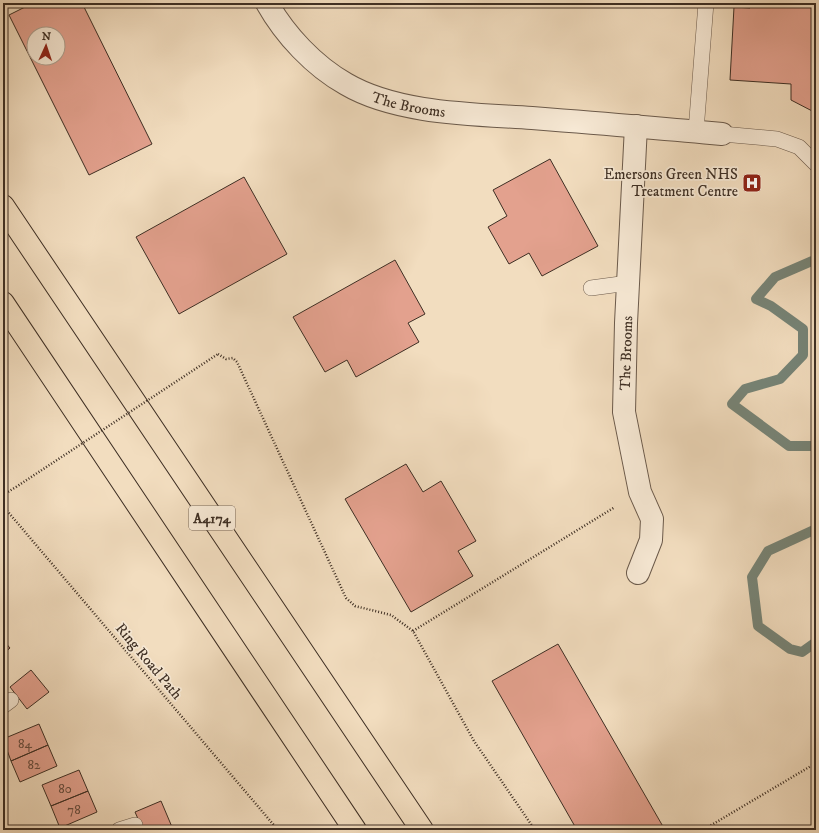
<svg xmlns="http://www.w3.org/2000/svg" width="819" height="833" font-family="'IM FELL DW Pica',serif">
  <rect width="100%" height="100%" fill="#f2ddbf"/>
  <filter id="stains"><feTurbulence type="fractalNoise" baseFrequency=".005" numOctaves="4"/><feColorMatrix values="0 0 0 0 .2 0 0 0 0 .09 0 0 0 0 .02 0 0 0 .5 -.17"/></filter>
  <radialGradient id="worn" r=".72"><stop offset=".6" stop-color="#630" stop-opacity="0"/><stop offset="1" stop-color="#630" stop-opacity=".3"/></radialGradient>
  <g fill="none" stroke-linecap="round" stroke-linejoin="round">
    <!-- stream -->
    <path stroke="#768477" stroke-width="10" d="M 816,261 L 812,261 L 775,277 L 756,299 L 771,306 L 803,329 L 803,355 L 780,379 L 745,389 L 732,404 L 789,446 L 816,446
      M 816,529 L 768,551 L 752,577 L 758,626 L 790,649 L 802,652 L 816,642"/>
  </g>
  <!-- building -->
  <path fill="#e3a18e" stroke="#3e2f24" fill-rule="evenodd" d="M 33,3 L 82,3 L 152,144 L 89,175 L 9,15 ZM 34,34 L 58,34 L 58,58 L 34,58 Z
    M 751,3 L 816,3 L 816,113 L 791,100 L 791,84 L 730,80 L 734,7 L 750,8 Z
    M 550,159 L 598,246 L 542,276 L 529,253 L 509,264 L 488,227 L 507,216 L 493,190 Z
    M 244,177 L 287,254 L 179,314 L 136,237 Z
    M 395,260 L 425,314 L 408,323 L 419,342 L 356,377 L 347,360 L 325,372 L 293,317 Z
    M 406,464 L 423,492 L 441,481 L 476,541 L 458,551 L 473,576 L 411,612 L 345,499 Z
    M 3,640 L 10,648 L 3,654 Z
    M 558,644 L 665,830 L 577,830 L 492,681 Z
    M 31,670 L 49,692 L 27,709 L 10,687 Z
    M 39,724 L 48,745 L 11,761 L 3,739 Z
    M 48,745 L 57,766 L 20,782 L 11,761 Z
    M 79,770 L 88,791 L 51,806 L 42,785 Z
    M 88,791 L 97,812 L 60,828 L 51,806 Z
    M 161,801 L 172,827 L 164,830 L 143,830 L 135,812 Z"/>
  <g fill="none" stroke-linecap="round" stroke-linejoin="round">
    <defs>
      <path id="lane" d="M 696,131 L 706,3
        M 722,134 L 777,139 L 799,147 L 816,164
        M 591,288 L 628,283
        M 3,706 L 11,700
        M 119,830 L 135,825"/>
      <g id="street">
        <path id="s1" d="M 267,3 C 285,35 314,66 346,84 C 397,114 474,114 532,118 C 595,123 658,128 722,134"/>
        <path d="M 636,126 L 626,323 L 624,412 L 640,492 L 652,519 L 651,540 L 638,573"/>
      </g>
      <path id="highway" d="M 3,206 L 422,830
        M 3,303 L 355,830"/>
    </defs>
    <!-- lane casing -->
    <use href="#lane" stroke="#6b5a4b" stroke-width="16"/>
    <!-- street casing -->
    <use href="#street" stroke="#6b5a4b" stroke-width="24"/>
    <!-- highway casing -->
    <use href="#highway" stroke="#3e2f24" stroke-width="24"/>
    <!-- path -->
    <path stroke="#3e2f24" stroke-width="2.5" stroke-dasharray="1 2" stroke-linecap="butt" d="M 218,354 L 226,359 L 233,358 L 237,362 L 346,598 L 355,606 L 391,615 L 413,631 L 474,741 L 535,830
      M 3,495 L 16,487
      M 3,506 L 278,830
      M 413,631 L 615,507
      M 703,830 L 816,763"/>
    <!-- lane -->
    <use href="#lane" stroke="#f7e9d5" stroke-width="15"/>
    <!-- street -->
    <use href="#street" stroke="#f7e9d5" stroke-width="22"/>
    <!-- highway -->
    <use href="#highway" stroke="#f2ddbf" stroke-width="22"/>
    <!-- path-bridge -->
    <path stroke="#3e2f24" stroke-width="2.5" stroke-dasharray="1 2" stroke-linecap="butt" d="M 16,487 L 218,354"/>
  </g>
  <!-- icons -->
  <defs>
    <symbol id="hospital-square" viewBox="-11 -11 22 22"><rect x="-9" y="-9" width="18" height="18" rx="4" fill="#8f2418" stroke="#f7e9d5"/><path d="M-5-5h3v3.5h4V-5h3V5h-3V1.5h-4V5h-3Z" fill="#fff"/></symbol>
  </defs>
  <g fill-rule="evenodd">
    <use href="#hospital-square" x="741" y="172" width="22" height="22"/>
  </g>
  <g text-anchor="middle" stroke-width="3.5" stroke-linejoin="round" paint-order="stroke">
    <!-- number labels -->
    <g font-size="13" fill="#674c3e">
      <text x="25" y="748">84</text>
      <text x="34" y="769">82</text>
      <text x="65" y="793">80</text>
      <text x="74" y="814">78</text>
    </g>
    <!-- shield labels -->
    <rect fill="#f7e9d5" stroke="#766759" stroke-width="1" x="189" y="506" width="46" height="24" rx="3"/>
    <g font-size="14" font-weight="bold" fill="#3e2f24">
      <text x="212" y="523">A4174</text>
    </g>
    <!-- street labels -->
    <g font-size="15" fill="#3e2f24" stroke="#f7e9d5">
      <text dy="5" stroke="none"><textPath href="#s1" startOffset="181">The Brooms</textPath></text>
      <text transform="translate(626 353) rotate(-88)" y="5">The Brooms</text>
      <text transform="translate(149 661) rotate(50)" y="5">Ring Road Path</text>
    </g>
    <!-- poi labels -->
    <g font-size="15" fill="#3e2f24" stroke="#f7e9d5" text-anchor="end">
      <text x="738" y="179">Emersons Green NHS<tspan x="738" dy="17">Treatment Centre</tspan></text>
    </g>
  </g>
  <!-- margin -->
  <rect width="819" height="833" fill="none" stroke="#f2ddbf" stroke-width="16"/>
  <rect x="4" y="4" width="811" height="825" fill="none" stroke="#3e2f24" stroke-width="2"/>
  <rect x="8" y="8" width="803" height="817" fill="none" stroke="#3e2f24"/>
  <!-- north arrow -->
  <g transform="translate(46 46) rotate(3)"><circle r="19" fill="#f7e9d5" stroke="#ad9f8e"/>
  <path d="M0-3L7 15L0 10L-7 15Z" fill="#8f2418"/>
  <text y="-6" font-size="11" font-weight="bold" text-anchor="middle" fill="#3e2f24">N</text>
  </g>
  <rect width="100%" height="100%" filter="url(#stains)"/>
  <rect width="100%" height="100%" fill="url(#worn)"/>
</svg>
